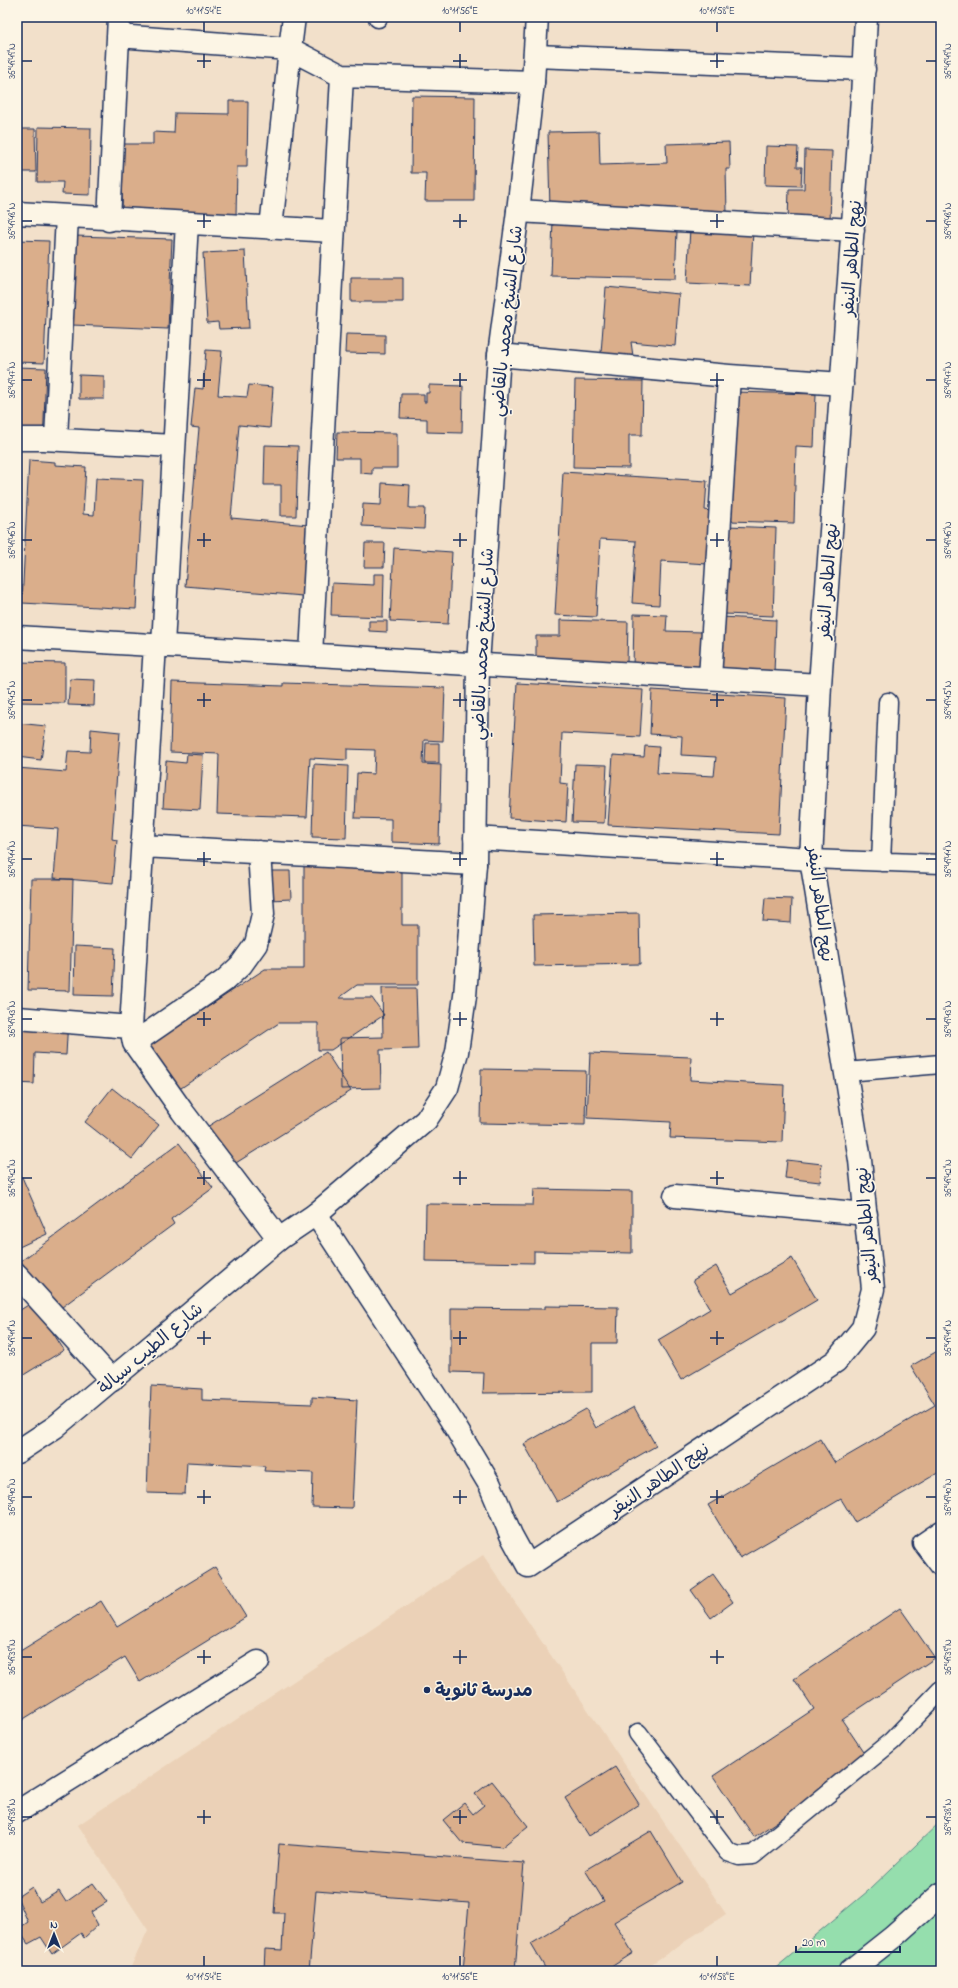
<svg xmlns="http://www.w3.org/2000/svg" width="958" height="1988" font-family="'Indie Flower','Playpen Sans Arabic',sans-serif">
  <rect width="100%" height="100%" fill="#f2e0ca"/>
  <filter id="ink" filterUnits="userSpaceOnUse"><feTurbulence type="fractalNoise" baseFrequency=".025" numOctaves="2"/><feDisplacementMap in="SourceGraphic" scale="8" xChannelSelector="R" yChannelSelector="G"/><feConvolveMatrix kernelMatrix="1 2 1 2 8 2 1 2 1" color-interpolation-filters="sRGB"/></filter>
  <g filter="url(#ink)">
    <!-- built -->
    <path fill="#ebd1b7" d="M 483,1555 L 726,1914 L 641,1971 L 129,1971 L 148,1930 L 78,1825 Z"/>
    <!-- green -->
    <path fill="#95dead" stroke="#588686" d="M 941,1821 L 941,1971 L 772,1971 L 868,1891 Z"/>
    <!-- building -->
    <path fill="#daae8b" stroke="#1b2f5e" d="M 412,96 L 475,97 L 474,201 L 425,201 L 426,173 L 411,173 Z
      M 229,101 L 248,101 L 247,167 L 237,167 L 236,216 L 122,214 L 123,144 L 153,144 L 153,132 L 174,133 L 175,113 L 229,114 Z
      M 38,127 L 91,128 L 90,195 L 62,194 L 63,182 L 37,182 Z
      M 17,129 L 35,129 L 36,172 L 17,172 Z
      M 599,131 L 600,165 L 667,163 L 666,144 L 729,142 L 730,169 L 726,169 L 727,213 L 550,209 L 548,132 Z
      M 766,146 L 798,147 L 797,167 L 802,167 L 801,186 L 765,185 Z
      M 805,150 L 832,151 L 830,222 L 788,221 L 789,189 L 804,189 Z
      M 553,220 L 614,223 L 614,228 L 677,231 L 675,279 L 551,276 Z
      M 690,228 L 753,231 L 750,286 L 687,283 Z
      M 75,236 L 172,239 L 168,329 L 72,325 Z
      M 17,240 L 49,241 L 44,363 L 17,362 Z
      M 245,251 L 249,328 L 219,329 L 218,322 L 207,323 L 203,253 Z
      M 351,278 L 403,278 L 403,302 L 351,302 Z
      M 606,287 L 679,294 L 675,346 L 631,342 L 633,356 L 601,353 Z
      M 346,334 L 385,335 L 385,354 L 345,353 Z
      M 206,350 L 222,351 L 218,395 L 247,397 L 249,385 L 273,387 L 270,428 L 239,425 L 231,518 L 309,525 L 303,596 L 185,586 L 199,428 L 191,427 L 195,388 L 203,389 Z
      M 17,367 L 46,368 L 43,446 L 17,445 Z
      M 79,375 L 104,376 L 104,399 L 79,399 Z
      M 575,380 L 643,381 L 642,435 L 629,435 L 629,468 L 573,467 Z
      M 429,385 L 463,386 L 462,433 L 427,432 L 427,419 L 400,418 L 401,394 L 424,394 L 424,402 L 426,402 L 426,393 L 429,393 Z
      M 733,392 L 816,394 L 814,447 L 796,446 L 794,523 L 729,521 Z
      M 337,432 L 397,433 L 397,468 L 372,468 L 372,474 L 360,473 L 360,458 L 336,458 Z
      M 265,445 L 298,446 L 296,516 L 281,516 L 281,485 L 264,485 Z
      M 29,460 L 55,462 L 55,465 L 86,467 L 83,514 L 94,515 L 96,478 L 143,480 L 136,609 L 22,603 Z
      M 563,472 L 707,481 L 705,510 L 710,511 L 707,564 L 661,561 L 659,605 L 632,603 L 636,541 L 600,539 L 596,617 L 555,615 Z
      M 382,483 L 410,485 L 409,508 L 425,508 L 424,529 L 362,526 L 363,504 L 381,505 Z
      M 727,526 L 776,528 L 773,616 L 724,614 Z
      M 365,543 L 385,543 L 384,567 L 364,567 Z
      M 394,548 L 452,552 L 448,624 L 390,621 Z
      M 374,574 L 384,574 L 383,617 L 331,615 L 332,583 L 374,585 Z
      M 634,614 L 667,615 L 666,631 L 702,632 L 701,670 L 633,668 Z
      M 721,617 L 776,620 L 774,673 L 719,671 Z
      M 560,620 L 628,622 L 627,664 L 536,662 L 536,636 L 560,636 Z
      M 369,621 L 387,621 L 387,632 L 369,631 Z
      M 17,662 L 65,663 L 65,703 L 17,702 Z
      M 70,679 L 95,680 L 94,706 L 68,705 Z
      M 172,682 L 283,686 L 283,683 L 445,688 L 443,741 L 424,740 L 423,764 L 441,765 L 439,844 L 391,842 L 391,819 L 355,818 L 357,773 L 374,774 L 375,750 L 347,749 L 347,760 L 310,758 L 307,817 L 217,814 L 219,754 L 170,752 Z
      M 517,683 L 643,690 L 640,737 L 562,733 L 560,783 L 568,784 L 566,822 L 509,818 Z
      M 652,690 L 786,698 L 779,834 L 608,825 L 613,755 L 644,757 L 645,746 L 659,747 L 657,773 L 714,776 L 716,757 L 681,755 L 682,736 L 650,734 Z
      M 17,723 L 46,726 L 41,760 L 17,757 Z
      M 91,729 L 120,732 L 112,839 L 117,840 L 113,883 L 54,878 L 58,829 L 17,826 L 17,768 L 66,772 L 68,751 L 90,752 Z
      M 426,743 L 439,743 L 439,763 L 425,763 Z
      M 187,754 L 203,755 L 200,810 L 163,808 L 166,761 L 186,763 Z
      M 314,764 L 348,766 L 346,838 L 312,837 Z
      M 575,764 L 607,765 L 604,823 L 572,822 Z
      M 304,865 L 402,865 L 402,925 L 418,925 L 418,985 L 357,985 L 339,998 L 372,998 L 384,1015 L 331,1050 L 318,1050 L 318,1023 L 279,1023 L 178,1090 L 143,1050 L 265,969 L 304,969 Z
      M 269,871 L 290,871 L 291,899 L 270,900 Z
      M 31,879 L 73,879 L 70,991 L 28,990 Z
      M 765,898 L 792,899 L 791,923 L 763,921 Z
      M 639,913 L 640,964 L 534,966 L 533,915 Z
      M 17,944 L 19,944 L 20,989 L 17,989 Z
      M 75,946 L 115,948 L 113,996 L 74,995 Z
      M 382,988 L 416,988 L 418,1049 L 380,1050 L 381,1088 L 341,1089 L 340,1038 L 383,1037 Z
      M 17,1017 L 68,1019 L 66,1055 L 35,1053 L 34,1084 L 17,1083 Z
      M 326,1052 L 351,1091 L 231,1166 L 207,1127 Z
      M 590,1053 L 691,1057 L 690,1080 L 784,1085 L 782,1142 L 670,1138 L 671,1122 L 587,1118 Z
      M 481,1069 L 586,1071 L 585,1125 L 480,1123 Z
      M 112,1088 L 159,1125 L 132,1159 L 85,1122 Z
      M 179,1143 L 213,1188 L 171,1219 L 174,1224 L 58,1310 L 21,1261 Z
      M 787,1160 L 822,1164 L 820,1182 L 785,1178 Z
      M 22,1177 L 47,1234 L 17,1248 L 17,1179 Z
      M 534,1189 L 632,1191 L 632,1253 L 534,1251 L 534,1263 L 425,1261 L 426,1204 L 533,1205 Z
      M 792,1258 L 817,1300 L 681,1380 L 658,1340 L 710,1309 L 693,1280 L 716,1266 L 732,1293 Z
      M 33,1302 L 64,1350 L 17,1379 L 17,1312 Z
      M 545,1306 L 618,1307 L 617,1343 L 592,1343 L 592,1392 L 483,1393 L 484,1373 L 451,1372 L 451,1308 L 545,1309 Z
      M 941,1349 L 941,1471 L 855,1522 L 841,1499 L 740,1558 L 708,1505 L 820,1439 L 835,1463 L 935,1405 L 911,1366 Z
      M 151,1386 L 202,1389 L 202,1400 L 312,1404 L 312,1397 L 357,1400 L 352,1508 L 312,1507 L 313,1473 L 264,1471 L 265,1466 L 187,1462 L 185,1494 L 147,1493 Z
      M 634,1407 L 656,1446 L 557,1502 L 524,1444 L 586,1409 L 596,1428 Z
      M 215,1567 L 246,1617 L 140,1682 L 125,1657 L 17,1723 L 17,1653 L 101,1601 L 117,1627 Z
      M 713,1574 L 733,1602 L 711,1618 L 691,1590 Z
      M 900,1608 L 935,1658 L 842,1720 L 869,1760 L 754,1837 L 713,1776 L 814,1709 L 794,1679 Z
      M 615,1767 L 639,1804 L 589,1836 L 565,1798 Z
      M 492,1781 L 528,1826 L 502,1847 L 462,1843 L 443,1820 L 464,1803 L 473,1814 L 484,1805 L 475,1794 Z
      M 651,1831 L 682,1882 L 614,1922 L 633,1953 L 605,1971 L 547,1971 L 531,1944 L 604,1901 L 585,1870 Z
      M 279,1844 L 524,1863 L 515,1971 L 463,1971 L 469,1903 L 316,1891 L 309,1971 L 264,1971 L 265,1949 L 282,1950 L 284,1913 L 274,1913 Z
      M 93,1883 L 107,1902 L 91,1912 L 98,1925 L 84,1938 L 81,1933 L 52,1954 L 41,1937 L 28,1944 L 18,1929 L 28,1922 L 17,1897 L 32,1887 L 40,1902 L 59,1891 L 66,1902 Z"/>
    <g fill="none" stroke-linecap="round" stroke-linejoin="round">
      <defs>
        <path id="lane" d="M 378,18 L 378,17
          M 811,859 L 941,864
          M 881,862 L 888,702
          M 846,1072 L 941,1064
          M 941,1530 L 922,1543 L 941,1568
          M 638,1733 L 728,1852 L 739,1856 L 753,1855 L 892,1741 L 941,1690"/>
        <path id="street" d="M 294,17 L 290,49 L 342,76 L 311,655
          M 118,36 L 290,49 L 271,228
          M 535,56 L 864,69
          M 342,76 L 533,82
          M 518,211 L 853,230
          M 17,213 L 333,231
          M 109,220 L 119,17
          M 499,355 L 729,376 L 842,384
          M 17,439 L 43,439 L 174,446
          M 56,439 L 67,216
          M 17,637 L 820,685
          M 155,645 L 131,1027 L 134,1043 L 182,1111 L 279,1239
          M 163,645 L 187,223
          M 710,678 L 729,376
          M 475,838 L 811,859
          M 143,846 L 475,864
          M 17,1018 L 131,1027
          M 134,1043 L 224,981 L 241,965 L 256,944 L 263,914 L 259,852
          M 675,1196 L 866,1214
          M 316,1214 L 451,1420 L 490,1485 L 511,1535 L 528,1566 L 836,1361 L 863,1328 L 873,1289 L 860,1160 L 811,859 L 820,685 L 862,98 L 866,17
          M 17,1275 L 112,1380
          M 17,1812 L 258,1662"/>
        <path id="secondary" d="M 17,1452 L 55,1427 L 279,1239 L 316,1214 L 426,1120 L 447,1088 L 457,1052 L 465,996 L 475,864 L 478,664 L 499,355 L 518,211 L 533,82 L 537,17"/>
        <path id="highway" d="M 850,1971 L 893,1937 L 941,1894"/>
      </defs>
      <!-- lane casing -->
      <use href="#lane" stroke="#1b2f5e" stroke-width="21"/>
      <!-- street casing -->
      <use href="#street" stroke="#1b2f5e" stroke-width="25"/>
      <!-- secondary casing -->
      <use href="#secondary" stroke="#1b2f5e" stroke-width="25"/>
      <!-- highway casing -->
      <use href="#highway" stroke="#1b2f5e" stroke-width="25"/>
      <!-- lane -->
      <use href="#lane" stroke="#fcf5e5" stroke-width="18"/>
      <!-- street -->
      <use href="#street" stroke="#fcf5e5" stroke-width="22"/>
      <!-- secondary -->
      <use href="#secondary" stroke="#fcf5e5" stroke-width="22"/>
      <!-- highway -->
      <use href="#highway" stroke="#fcf5e5" stroke-width="22"/>
    </g>
  </g>
  <!-- ticks -->
  <path fill="none" stroke="#1b2f5e" stroke-width="1.5" d="M 204,22 L 204,32M 460,22 L 460,32M 717,22 L 717,32M 204,54 L 204,68M 460,54 L 460,68M 717,54 L 717,68M 22,61 L 32,61M 197,61 L 211,61M 453,61 L 467,61M 710,61 L 724,61M 926,61 L 936,61M 204,214 L 204,228M 460,214 L 460,228M 717,214 L 717,228M 22,221 L 32,221M 197,221 L 211,221M 453,221 L 467,221M 710,221 L 724,221M 926,221 L 936,221M 204,373 L 204,387M 460,373 L 460,387M 717,373 L 717,387M 22,380 L 32,380M 197,380 L 211,380M 453,380 L 467,380M 710,380 L 724,380M 926,380 L 936,380M 204,533 L 204,547M 460,533 L 460,547M 717,533 L 717,547M 22,540 L 32,540M 197,540 L 211,540M 453,540 L 467,540M 710,540 L 724,540M 926,540 L 936,540M 204,693 L 204,707M 460,693 L 460,707M 717,693 L 717,707M 22,700 L 32,700M 197,700 L 211,700M 453,700 L 467,700M 710,700 L 724,700M 926,700 L 936,700M 204,852 L 204,866M 460,852 L 460,866M 717,852 L 717,866M 22,859 L 32,859M 197,859 L 211,859M 453,859 L 467,859M 710,859 L 724,859M 926,859 L 936,859M 204,1012 L 204,1026M 460,1012 L 460,1026M 717,1012 L 717,1026M 22,1019 L 32,1019M 197,1019 L 211,1019M 453,1019 L 467,1019M 710,1019 L 724,1019M 926,1019 L 936,1019M 204,1171 L 204,1185M 460,1171 L 460,1185M 717,1171 L 717,1185M 22,1178 L 32,1178M 197,1178 L 211,1178M 453,1178 L 467,1178M 710,1178 L 724,1178M 926,1178 L 936,1178M 204,1331 L 204,1345M 460,1331 L 460,1345M 717,1331 L 717,1345M 22,1338 L 32,1338M 197,1338 L 211,1338M 453,1338 L 467,1338M 710,1338 L 724,1338M 926,1338 L 936,1338M 204,1490 L 204,1504M 460,1490 L 460,1504M 717,1490 L 717,1504M 22,1497 L 32,1497M 197,1497 L 211,1497M 453,1497 L 467,1497M 710,1497 L 724,1497M 926,1497 L 936,1497M 204,1650 L 204,1664M 460,1650 L 460,1664M 717,1650 L 717,1664M 22,1657 L 32,1657M 197,1657 L 211,1657M 453,1657 L 467,1657M 710,1657 L 724,1657M 926,1657 L 936,1657M 204,1810 L 204,1824M 460,1810 L 460,1824M 717,1810 L 717,1824M 22,1817 L 32,1817M 197,1817 L 211,1817M 453,1817 L 467,1817M 710,1817 L 724,1817M 926,1817 L 936,1817M 204,1956 L 204,1966M 460,1956 L 460,1966M 717,1956 L 717,1966"/>
  <!-- markers -->
  <circle fill="#1b2f5e" stroke="#fcf5e5" stroke-width="1.5" cx="427" cy="1690" r="4"/>
  <g text-anchor="middle" stroke-width="3" stroke-linejoin="round" paint-order="stroke">
    <!-- street labels -->
    <g font-size="18" fill="#1b2f5e" stroke="#fcf5e5">
      <text transform="translate(851 258) rotate(-86)" y="6">نهج الطاهر النيفر</text>
      <text transform="translate(506 321) rotate(-84)" y="6">شارع الشيخ محمد بالقاضي</text>
      <text transform="translate(827 581) rotate(-86)" y="6">نهج الطاهر النيفر</text>
      <text transform="translate(482 644) rotate(-87)" y="6">شارع الشيخ محمد بالقاضي</text>
      <text transform="translate(821 904) rotate(83)" y="6">نهج الطاهر النيفر</text>
      <text transform="translate(866 1225) rotate(-95)" y="6">نهج الطاهر النيفر</text>
      <text transform="translate(150 1348) rotate(-40)" y="6">شارع الطيب سيالة</text>
      <text transform="translate(659 1479) rotate(-34)" y="6">نهج الطاهر النيفر</text>
    </g>
    <!-- poi labels -->
    <g font-size="18" font-weight="bold" fill="#1b2f5e" stroke="#fcf5e5" text-anchor="start">
      <text x="435" y="1696">مدرسة ثانوية</text>
    </g>
  </g>
  <!-- margin -->
  <rect width="958" height="1988" fill="none" stroke="#fcf5e5" stroke-width="44"/>
  <!-- north arrow -->
  <g transform="translate(54 1934)" stroke="#fcf5e5" stroke-width="3" paint-order="stroke">
  <path d="M0-3L7 15L0 10L-7 15Z" fill="#1b2f5e"/>
  <text y="-6" font-size="11" font-weight="bold" text-anchor="middle" fill="#1b2f5e">N</text>
  </g>
  <!-- scale -->
  <path d="M796 1946v6h104v-6" fill="none" stroke="#1b2f5e" stroke-width="2"/>
  <text x="802" y="1946" font-size="12" fill="#1b2f5e" stroke="#fcf5e5" stroke-width="3" paint-order="stroke">20 m</text>
  <rect x="22" y="22" width="914" height="1944" fill="none" stroke="#1b2f5e" stroke-width="1.5"/>
  <g font-size="10" text-anchor="middle" fill="#1b2f5e">
    <text x="204" y="14">10°11'54"E</text>
    <text x="460" y="14">10°11'56"E</text>
    <text x="717" y="14">10°11'58"E</text>
    <text transform="translate(11 61) rotate(-90)" y="4">36°49'49"N</text>
    <text transform="translate(947 61) rotate(-90)" y="4">36°49'49"N</text>
    <text transform="translate(11 221) rotate(-90)" y="4">36°49'48"N</text>
    <text transform="translate(947 221) rotate(-90)" y="4">36°49'48"N</text>
    <text transform="translate(11 380) rotate(-90)" y="4">36°49'47"N</text>
    <text transform="translate(947 380) rotate(-90)" y="4">36°49'47"N</text>
    <text transform="translate(11 540) rotate(-90)" y="4">36°49'46"N</text>
    <text transform="translate(947 540) rotate(-90)" y="4">36°49'46"N</text>
    <text transform="translate(11 700) rotate(-90)" y="4">36°49'45"N</text>
    <text transform="translate(947 700) rotate(-90)" y="4">36°49'45"N</text>
    <text transform="translate(11 859) rotate(-90)" y="4">36°49'44"N</text>
    <text transform="translate(947 859) rotate(-90)" y="4">36°49'44"N</text>
    <text transform="translate(11 1019) rotate(-90)" y="4">36°49'43"N</text>
    <text transform="translate(947 1019) rotate(-90)" y="4">36°49'43"N</text>
    <text transform="translate(11 1178) rotate(-90)" y="4">36°49'42"N</text>
    <text transform="translate(947 1178) rotate(-90)" y="4">36°49'42"N</text>
    <text transform="translate(11 1338) rotate(-90)" y="4">36°49'41"N</text>
    <text transform="translate(947 1338) rotate(-90)" y="4">36°49'41"N</text>
    <text transform="translate(11 1497) rotate(-90)" y="4">36°49'40"N</text>
    <text transform="translate(947 1497) rotate(-90)" y="4">36°49'40"N</text>
    <text transform="translate(11 1657) rotate(-90)" y="4">36°49'39"N</text>
    <text transform="translate(947 1657) rotate(-90)" y="4">36°49'39"N</text>
    <text transform="translate(11 1817) rotate(-90)" y="4">36°49'38"N</text>
    <text transform="translate(947 1817) rotate(-90)" y="4">36°49'38"N</text>
    <text x="204" y="1980">10°11'54"E</text>
    <text x="460" y="1980">10°11'56"E</text>
    <text x="717" y="1980">10°11'58"E</text>
  </g>
</svg>
